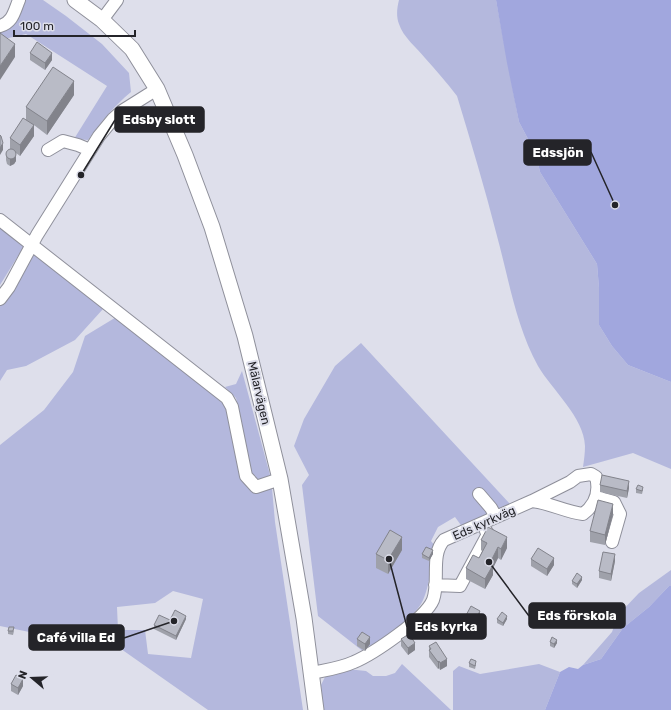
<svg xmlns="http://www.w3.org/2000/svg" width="671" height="710" font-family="Rubik,sans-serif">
  <rect width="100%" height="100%" fill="#dedfeb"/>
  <!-- green -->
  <path fill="#b4b8dd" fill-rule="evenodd" d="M 24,0 L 43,0 L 66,16 L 102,44 L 129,73 L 131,92 C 114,106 101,122 88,140 L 74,139 L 107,86 L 26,34 L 0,40 L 0,30 Z
    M 399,0 L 496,0 L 519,122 L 536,154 L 540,172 L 597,264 L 599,288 L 599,325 L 612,346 L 628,365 L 671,382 L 671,469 L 633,453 L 583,467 C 584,460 585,453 585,446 C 584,417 552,390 538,366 C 516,326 509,280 497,236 C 485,189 471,142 457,96 C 447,83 436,70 425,58 C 417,48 403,37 399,24 C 396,16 397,8 399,0 Z
    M 0,227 L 26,243 L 0,285 Z
    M 35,250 L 104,306 L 103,309 L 75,340 L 26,366 L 7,370 L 0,381 L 0,305 Z
    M 118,316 L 227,404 L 244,478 L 254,493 L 272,488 L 275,522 L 303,710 L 208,710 L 94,630 L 49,636 L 0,626 L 0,445 L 44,410 L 73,372 L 85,336 ZM 173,591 L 203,599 L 191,658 L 148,654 L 145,630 L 118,630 L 117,607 L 155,603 Z
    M 361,343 L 511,505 L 463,528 L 455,517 L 438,527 L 431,541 L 435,546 C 432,562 429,591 421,604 C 410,621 381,639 364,652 L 318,616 L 302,485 L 309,475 L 294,446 L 304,419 L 335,366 Z
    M 242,371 L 270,475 L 259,480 L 252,474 L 236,398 L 225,387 L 236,384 Z
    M 671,570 L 671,586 L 669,586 L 649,607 L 623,628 L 601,659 L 583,665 L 612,632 L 618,615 L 639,593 Z
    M 402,664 L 451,710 L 323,710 L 321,685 L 325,677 L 347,669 L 366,671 L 373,676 L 386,676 L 395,673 Z
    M 539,664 L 560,672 L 545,710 L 453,710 L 453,671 L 459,666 L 480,674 Z"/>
  <!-- water -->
  <path fill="#a1a7de" d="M 496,0 L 671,0 L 671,382 L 628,365 L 612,346 L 599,325 L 599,288 L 597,264 L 540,172 L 536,154 L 519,122 L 507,63 Z
    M 669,586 L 671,586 L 671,710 L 545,710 L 560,672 L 569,667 L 578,669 L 583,665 L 601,659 L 623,628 L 649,607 Z"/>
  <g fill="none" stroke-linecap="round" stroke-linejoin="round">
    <defs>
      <path id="minor" d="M 102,20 L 117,0
        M 0,26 C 13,22 14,12 19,0
        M 48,150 L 63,141 L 78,145 L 90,150
        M 0,220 L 227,398 L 232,407 L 246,476 L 256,487 L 280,479
        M 0,299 L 9,287 L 37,235 L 99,136 L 113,119 L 122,111 L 157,89
        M 479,494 L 491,508 L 496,517
        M 596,497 L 614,502 L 620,514 L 612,542
        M 435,585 L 460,586 L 488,534 L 486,531
        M 312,673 C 326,670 341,668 354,662 C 373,654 425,619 433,600 C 440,581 430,555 444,540 L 532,501 L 570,482 L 578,476 L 591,474 L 596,477 C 600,492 595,505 583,514 C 566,512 550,503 532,501"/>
      <path id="major" d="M 75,0 L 102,20 L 132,49 L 157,89 L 185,155 L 212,227 L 245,336 L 280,479 L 304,618 L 316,710"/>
    </defs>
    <!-- minor casing -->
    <use href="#minor" stroke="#8f909b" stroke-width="14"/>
    <!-- major casing -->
    <use href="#major" stroke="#8f909b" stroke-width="17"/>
    <!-- minor -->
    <use href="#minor" stroke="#fff" stroke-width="12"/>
    <!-- major -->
    <use href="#major" stroke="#fff" stroke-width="15"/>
  </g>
  <!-- wall -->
  <path fill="#9fa1aa" d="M 30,53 L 52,60 L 45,70 L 30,60 Z
    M 74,95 L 47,135 L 34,125 L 34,136 L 20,156 L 16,153 L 16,161 L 14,164 L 10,166 L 7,164 L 6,160 L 6,153 L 10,149 L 10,138 L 26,120 L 26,107 Z
    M 600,485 L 629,488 L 627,498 L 600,492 Z
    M 636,489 L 643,490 L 642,494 L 636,493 Z
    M 613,514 L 605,545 L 590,542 L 590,531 Z
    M 481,540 L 507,548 L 501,560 L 498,558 L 493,568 L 493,575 L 485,589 L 466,579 L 466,568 L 479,558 L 482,551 L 481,550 Z
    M 402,550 L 388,574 L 376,568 L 376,554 Z
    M 422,554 L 433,554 L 429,561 L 422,558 Z
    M 531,559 L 554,565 L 547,576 L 531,566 Z
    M 615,561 L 611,581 L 599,578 L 599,571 Z
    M 582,580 L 577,588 L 572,584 L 572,581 Z
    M 480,617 L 472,633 L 463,628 L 463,621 Z
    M 186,619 L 176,640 L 154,629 L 154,625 L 170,620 Z
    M 497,619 L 507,619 L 503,626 L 497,623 Z
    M 435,627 L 443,633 L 443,637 L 436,637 Z
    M 8,631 L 14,631 L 13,635 L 8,634 Z
    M 357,639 L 370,644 L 365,651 L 357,646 Z
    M 401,639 L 415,650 L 408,655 L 401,646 Z
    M 550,642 L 557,643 L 554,648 L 550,646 Z
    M 429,646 L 447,666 L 440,670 L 439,668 L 438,669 L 429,657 Z
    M 469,663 L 476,665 L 475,669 L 469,667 Z
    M 11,684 L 23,686 L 18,695 L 11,691 Z"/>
  <!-- shaded-wall -->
  <path fill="#82838b" d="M 15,44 L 15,57 L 0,80 L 0,66 Z
    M 52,53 L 52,60 L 45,70 L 45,63 Z
    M 74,81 L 74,95 L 47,135 L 47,121 Z
    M 34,125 L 34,136 L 20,156 L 20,145 Z
    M 3,143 L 3,150 L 0,155 L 0,148 Z
    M 16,154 L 16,161 L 14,164 L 10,166 L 10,159 Z
    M 629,481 L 629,488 L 627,498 L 627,491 Z
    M 613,504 L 613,514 L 605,545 L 605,535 Z
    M 402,537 L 402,550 L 388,574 L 388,560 Z
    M 507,537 L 507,548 L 501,560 L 501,549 Z
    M 498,547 L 498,558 L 493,568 L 493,575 L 485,589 L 485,579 L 490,563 Z
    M 433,550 L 433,554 L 429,561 L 429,558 Z
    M 615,554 L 615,561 L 611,581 L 611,574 Z
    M 554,558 L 554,565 L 547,576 L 547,569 Z
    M 582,577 L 582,580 L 577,588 L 577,584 Z
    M 480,611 L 480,617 L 472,633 L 472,626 Z
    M 186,616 L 186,619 L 176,640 L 176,636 Z
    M 507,616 L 507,619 L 503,626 L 503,623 Z
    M 370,637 L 370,644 L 365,651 L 365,644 Z
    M 557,640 L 557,643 L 554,648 L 554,644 Z
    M 415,643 L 415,650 L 408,655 L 408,648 Z
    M 447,659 L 447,666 L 440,670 L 440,663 Z
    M 439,661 L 439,668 L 438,669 L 438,662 Z
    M 23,679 L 23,686 L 18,695 L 18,688 Z"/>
  <!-- building -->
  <path fill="#b9bbc6" stroke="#82838b" d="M 0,33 L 15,44 L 0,66 Z
    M 37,42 L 52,53 L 45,63 L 30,53 Z
    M 53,67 L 74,81 L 47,121 L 26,107 Z
    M 23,118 L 34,125 L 20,145 L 10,138 Z
    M 0,135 L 1,136 L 3,143 L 0,148 Z
    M6 154a5 5 0 1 1 10 0a5 5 0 1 1-10 0Z
    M 602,475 L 629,481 L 627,491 L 600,485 Z
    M 638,485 L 643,487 L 642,491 L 636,489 Z
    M 598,500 L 613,504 L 605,535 L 590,531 Z
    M 488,527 L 507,537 L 501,549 L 498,547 L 490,563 L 493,565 L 485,579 L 466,568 L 473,555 L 479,558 L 487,543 L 481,540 Z
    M 390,530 L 402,537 L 388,560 L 376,554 Z
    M 426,547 L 433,550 L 429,558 L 422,554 Z
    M 538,548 L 554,558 L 547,569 L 531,559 Z
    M 603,552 L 615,554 L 611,574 L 599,571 Z
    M 577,573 L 582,577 L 577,584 L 572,581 Z
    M 471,606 L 480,611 L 472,626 L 463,621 Z
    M 175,610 L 186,616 L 176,636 L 154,625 L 159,615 L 170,620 Z
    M 502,612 L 507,616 L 503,623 L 497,619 Z
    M 9,627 L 14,627 L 13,631 L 8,631 Z
    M 362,632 L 370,637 L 365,644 L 357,639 Z
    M 409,634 L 415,643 L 408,648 L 401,639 Z
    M 552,637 L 557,640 L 554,644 L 550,642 Z
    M 436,642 L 447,659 L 440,663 L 439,661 L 438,662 L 429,650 L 431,649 L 429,646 Z
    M 471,659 L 476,661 L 475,666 L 469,663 Z
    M 16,675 L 23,679 L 18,688 L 11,684 Z"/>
  <g text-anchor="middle" stroke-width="4" stroke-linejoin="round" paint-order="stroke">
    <!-- street labels -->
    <g font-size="12" fill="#242429" stroke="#dedfeb">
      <text transform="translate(259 393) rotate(77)" y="4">Mälarvägen</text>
      <text transform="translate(484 523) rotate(-24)" y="4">Eds kyrkväg</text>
    </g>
  </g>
  <!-- callouts -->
  <path fill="none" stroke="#242429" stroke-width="1.5" d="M81 175L115 120M615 205L591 152M489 562L529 616M389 559L407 627M174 621L124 638"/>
  <g fill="#242429" stroke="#dedfeb" stroke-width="1.5">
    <circle cx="81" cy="175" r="4"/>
    <circle cx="615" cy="205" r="4"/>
    <circle cx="489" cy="562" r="4"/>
    <circle cx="389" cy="559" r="4"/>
    <circle cx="174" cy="621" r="4"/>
  </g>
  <g fill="#242429" stroke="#242429" stroke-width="1.5">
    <rect x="115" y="107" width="89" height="25" rx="4"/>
    <rect x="524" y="140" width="67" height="25" rx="4"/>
    <rect x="529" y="603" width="96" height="25" rx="4"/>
    <rect x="407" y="614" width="79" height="25" rx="4"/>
    <rect x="29" y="625" width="95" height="25" rx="4"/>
  </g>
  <g font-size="13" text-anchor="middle" font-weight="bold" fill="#fff">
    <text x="159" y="124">Edsby slott</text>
    <text x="558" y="157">Edssjön</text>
    <text x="577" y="620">Eds förskola</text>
    <text x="446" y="631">Eds kyrka</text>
    <text x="76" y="642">Café villa Ed</text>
  </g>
  <!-- north arrow -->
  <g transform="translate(32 678) rotate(289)" stroke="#dedfeb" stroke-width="3" paint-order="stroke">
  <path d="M0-3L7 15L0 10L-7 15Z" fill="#242429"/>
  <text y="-6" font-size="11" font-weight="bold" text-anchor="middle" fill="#242429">N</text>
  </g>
  <!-- scale -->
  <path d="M14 30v6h121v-6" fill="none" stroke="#242429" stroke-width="2"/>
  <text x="20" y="30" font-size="12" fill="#242429" stroke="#dedfeb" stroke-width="3" paint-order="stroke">100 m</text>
</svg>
